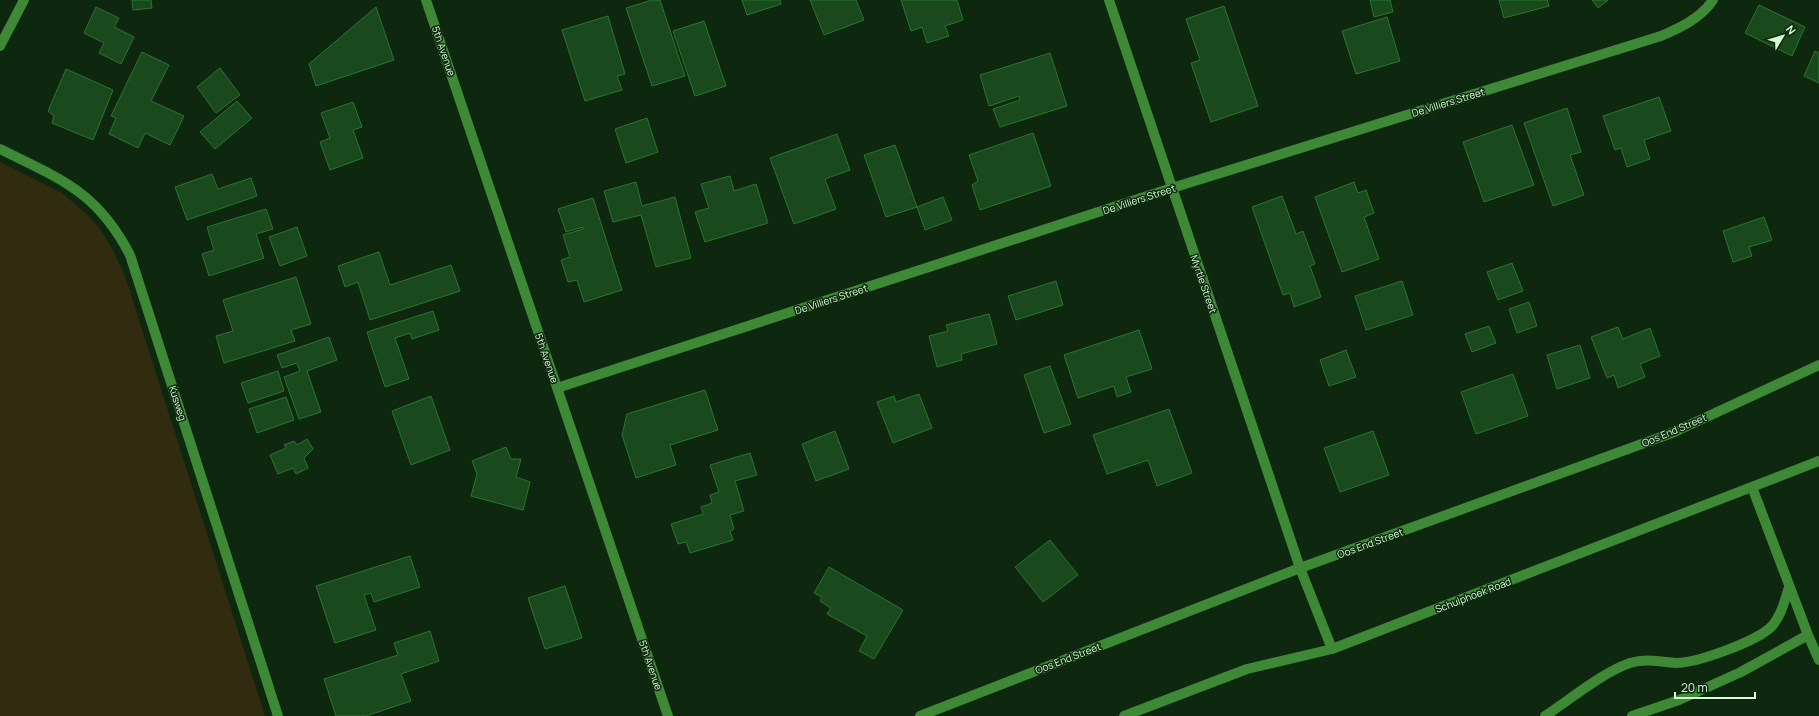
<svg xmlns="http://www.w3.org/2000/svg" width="1819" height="716" font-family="Manrope,sans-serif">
  <rect width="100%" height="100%" fill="#0e270f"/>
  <!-- green -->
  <path fill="#312c10" d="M 0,162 L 62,193 L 89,216 L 101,230 L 114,252 L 125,276 L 265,716 L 0,716 Z"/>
  <!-- building -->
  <path fill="#19491c" stroke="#29762e" d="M 132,0 L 151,0 L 152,8 L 133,10 Z
    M 652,0 L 660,0 L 685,76 L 652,86 L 626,8 Z
    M 742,0 L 780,0 L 781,4 L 747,15 Z
    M 810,0 L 856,0 L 864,20 L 824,35 Z
    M 901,0 L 957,0 L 963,20 L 945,26 L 949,36 L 927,43 L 922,27 L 911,31 Z
    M 1370,0 L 1390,0 L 1393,12 L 1374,17 Z
    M 1499,0 L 1547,0 L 1549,6 L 1504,18 Z
    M 1592,0 L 1608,0 L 1598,8 Z
    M 1759,5 L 1805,27 L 1792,56 L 1745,33 Z
    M 1224,6 L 1258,106 L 1211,122 L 1191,63 L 1200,60 L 1186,19 Z
    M 96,7 L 119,18 L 114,27 L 134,37 L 121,64 L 99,53 L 104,43 L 84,33 Z
    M 376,7 L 394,60 L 316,86 L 309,64 Z
    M 608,16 L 625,74 L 617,76 L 622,90 L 585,101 L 562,30 Z
    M 1387,17 L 1400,61 L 1356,74 L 1342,31 Z
    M 704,21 L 726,86 L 695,96 L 673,31 Z
    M 1815,51 L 1819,53 L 1819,83 L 1804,76 Z
    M 142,52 L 169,65 L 151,101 L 184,116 L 170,145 L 145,133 L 138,148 L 109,134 L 116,118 L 111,116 Z
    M 1050,53 L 1067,106 L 1000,127 L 993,109 L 1020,100 L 1019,96 L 989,106 L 980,75 Z
    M 220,68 L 240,95 L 216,113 L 197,87 Z
    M 66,69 L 113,90 L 93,140 L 52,123 L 54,116 L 48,111 Z
    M 1659,97 L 1671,131 L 1644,140 L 1650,159 L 1627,167 L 1621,148 L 1615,150 L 1603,116 Z
    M 237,101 L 252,118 L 215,149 L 200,132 Z
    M 353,102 L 362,127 L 353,130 L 363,158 L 330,170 L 320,142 L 330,138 L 321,113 Z
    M 1567,108 L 1581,152 L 1570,155 L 1584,195 L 1553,206 L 1524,123 Z
    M 647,118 L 658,152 L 626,163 L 615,129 Z
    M 1512,125 L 1534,185 L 1484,202 L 1463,142 Z
    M 1033,133 L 1051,186 L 980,210 L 972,185 L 978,181 L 969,155 Z
    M 837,134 L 850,170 L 825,179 L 836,209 L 794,224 L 770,158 Z
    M 895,145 L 917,207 L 886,217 L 864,155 Z
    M 212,174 L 218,189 L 251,178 L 257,196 L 187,220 L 175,187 Z
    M 730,176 L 734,191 L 756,184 L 768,223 L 705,242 L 695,212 L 709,208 L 701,184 Z
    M 636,182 L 642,206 L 675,197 L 691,258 L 656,267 L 641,215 L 613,222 L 604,191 Z
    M 1354,182 L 1358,193 L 1366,190 L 1374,213 L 1364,217 L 1379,259 L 1342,272 L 1315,197 Z
    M 1282,196 L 1296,234 L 1303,231 L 1315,264 L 1310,266 L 1321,297 L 1294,307 L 1290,293 L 1283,295 L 1252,207 Z
    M 943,197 L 952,220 L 925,230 L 917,207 Z
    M 593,198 L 622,290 L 584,302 L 577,280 L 568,282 L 561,260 L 570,257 L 563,235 L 583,229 L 583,227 L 566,232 L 558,209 Z
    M 266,209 L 273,229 L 256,234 L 264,258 L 209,276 L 202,254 L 214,250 L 207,227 Z
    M 1764,217 L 1772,240 L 1749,247 L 1752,256 L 1733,262 L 1723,231 Z
    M 297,227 L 307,256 L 280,266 L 269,237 Z
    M 379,252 L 390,285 L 451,265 L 460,291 L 370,320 L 358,282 L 345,287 L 338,266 Z
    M 1512,263 L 1523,291 L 1498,300 L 1487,272 Z
    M 296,277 L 311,324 L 291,330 L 295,341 L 224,363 L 216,336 L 233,331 L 223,300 Z
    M 1056,281 L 1063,305 L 1016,320 L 1008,296 Z
    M 1402,281 L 1413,315 L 1366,330 L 1355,296 Z
    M 1529,302 L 1537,326 L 1517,333 L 1509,309 Z
    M 433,311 L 439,330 L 412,339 L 410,333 L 395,338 L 409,379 L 385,387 L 367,332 Z
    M 989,314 L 997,344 L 961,354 L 962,360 L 937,367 L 929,336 L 948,331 L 946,325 Z
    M 1489,326 L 1496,343 L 1472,352 L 1465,334 Z
    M 1618,327 L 1623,339 L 1650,328 L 1660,356 L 1640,364 L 1645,377 L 1618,388 L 1614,375 L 1607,378 L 1591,337 Z
    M 1139,330 L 1152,369 L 1126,377 L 1131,392 L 1117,397 L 1114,386 L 1078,398 L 1064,355 Z
    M 329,337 L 337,360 L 307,371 L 321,412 L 299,419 L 284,377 L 300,371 L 297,363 L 282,368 L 277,355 Z
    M 1580,345 L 1590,378 L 1557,389 L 1547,355 Z
    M 1346,350 L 1356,377 L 1329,386 L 1320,360 Z
    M 1050,366 L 1071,424 L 1044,433 L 1024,375 Z
    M 278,371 L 284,391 L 248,403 L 241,383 Z
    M 1513,374 L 1528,416 L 1476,434 L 1461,392 Z
    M 705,390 L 718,430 L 670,445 L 676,465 L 636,478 L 622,435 L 627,414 Z
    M 919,394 L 932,428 L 893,443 L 877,402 L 894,396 L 896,402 Z
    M 431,396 L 450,450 L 411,465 L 392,411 Z
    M 286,397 L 294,420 L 257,433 L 249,409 Z
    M 1169,409 L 1192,473 L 1157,486 L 1148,460 L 1107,474 L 1093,435 Z
    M 835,431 L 849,469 L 816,481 L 802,444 Z
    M 1373,431 L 1389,475 L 1340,492 L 1324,448 Z
    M 307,439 L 313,449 L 304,458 L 308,468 L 296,474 L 293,468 L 278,474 L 270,455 L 286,448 L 284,445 L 294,441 L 297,445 Z
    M 506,447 L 511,459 L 521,459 L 516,477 L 530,482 L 523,510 L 471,496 L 477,474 L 472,461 Z
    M 750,453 L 757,475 L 735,481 L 744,511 L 730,515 L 734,529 L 730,531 L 733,540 L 690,553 L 686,542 L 678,544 L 671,524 L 703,514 L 701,507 L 712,503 L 710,495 L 719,492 L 710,465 Z
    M 1050,540 L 1078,575 L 1043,602 L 1015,567 Z
    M 410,556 L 420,587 L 374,602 L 371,593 L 364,595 L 376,630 L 335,643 L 316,586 Z
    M 829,567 L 903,610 L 874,659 L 859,651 L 867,636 L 827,614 L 831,608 L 820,601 L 822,597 L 814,593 Z
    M 565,586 L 582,638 L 545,649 L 528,598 Z
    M 430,631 L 439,661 L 401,674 L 411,701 L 366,716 L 336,716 L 324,679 L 398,655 L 394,643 Z"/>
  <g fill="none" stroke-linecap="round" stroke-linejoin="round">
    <!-- minor -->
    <path stroke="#3e8936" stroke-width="10" d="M 426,0 L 668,716
      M 1109,0 L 1300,568 L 1332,649
      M 0,46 L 24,0
      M 0,149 C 60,179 97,191 130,255 L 278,716
      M 557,388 L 1172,188 L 1661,36 C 1680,28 1701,18 1713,0
      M 1752,487 L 1808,635 L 1819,660
      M 920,716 L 1300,568 L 1672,433 L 1819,365
      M 1124,716 L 1247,669 L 1332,649 L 1819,461
      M 1545,716 C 1569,700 1605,671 1630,663 C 1646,658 1660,662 1676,663 C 1697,663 1758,641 1772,626 C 1781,616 1785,600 1789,587
      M 1632,716 L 1679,700 L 1741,672 L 1808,635"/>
  </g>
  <g text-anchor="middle" stroke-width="3" stroke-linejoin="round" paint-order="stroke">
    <!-- street labels -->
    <g font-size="10" fill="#d4ffd4" stroke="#0e270f">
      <text transform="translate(444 51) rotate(71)" y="4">5th Avenue</text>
      <text transform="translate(1448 102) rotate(-17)" y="4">De Villiers Street</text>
      <text transform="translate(1139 199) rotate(-18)" y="4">De Villiers Street</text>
      <text transform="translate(1204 284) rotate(71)" y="4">Myrtle Street</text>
      <text transform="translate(831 299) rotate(-18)" y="4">De Villiers Street</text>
      <text transform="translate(547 358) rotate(71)" y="4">5th Avenue</text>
      <text transform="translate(178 403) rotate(72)" y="4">Kusweg</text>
      <text transform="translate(1674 430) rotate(-23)" y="4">Oos End Street</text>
      <text transform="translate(1370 543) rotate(-20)" y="4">Oos End Street</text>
      <text transform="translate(1473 595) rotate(-21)" y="4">Schulphoek Road</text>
      <text transform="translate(1068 658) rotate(-21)" y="4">Oos End Street</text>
      <text transform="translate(651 665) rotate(71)" y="4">5th Avenue</text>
    </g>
  </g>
  <!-- north arrow -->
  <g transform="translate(1783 36) rotate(52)" stroke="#0e270f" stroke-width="3" paint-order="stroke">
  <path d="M0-3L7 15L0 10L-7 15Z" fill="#d4ffd4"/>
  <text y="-6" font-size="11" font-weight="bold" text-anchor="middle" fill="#d4ffd4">N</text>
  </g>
  <!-- scale -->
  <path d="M1675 692v6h80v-6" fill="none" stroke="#d4ffd4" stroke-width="2"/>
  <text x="1681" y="692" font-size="12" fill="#d4ffd4" stroke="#0e270f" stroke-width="3" paint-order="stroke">20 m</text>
</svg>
